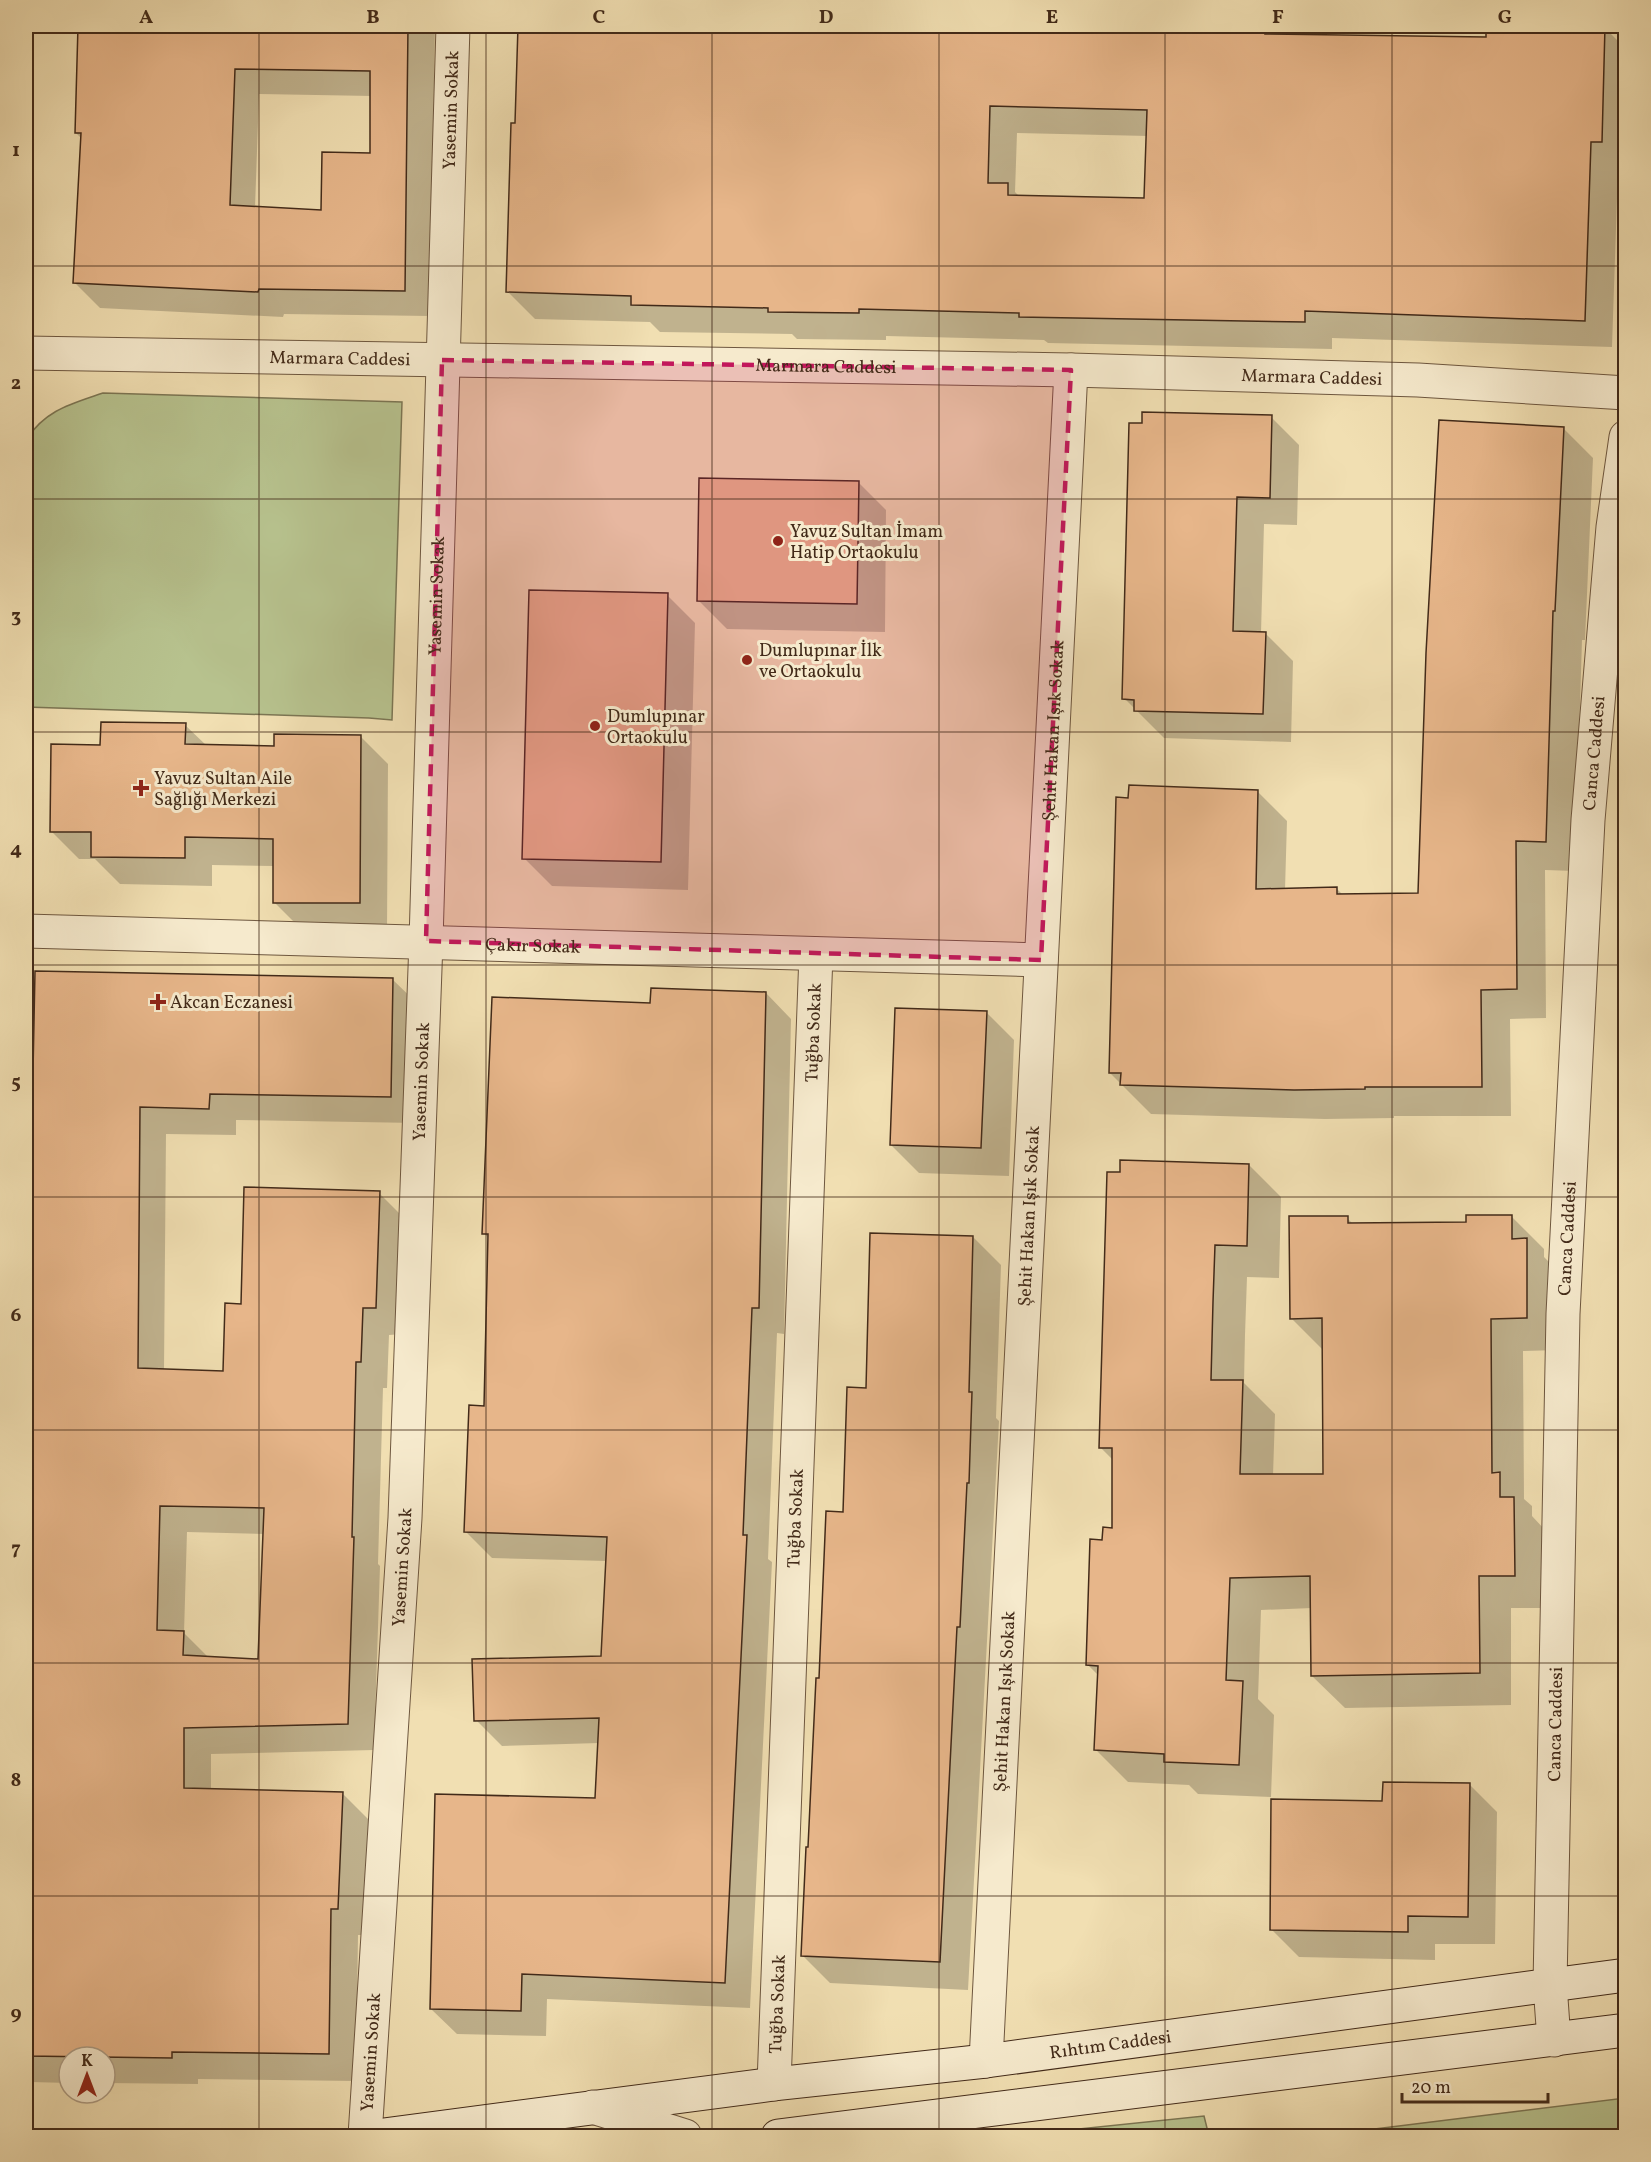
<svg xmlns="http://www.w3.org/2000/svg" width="1651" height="2162" font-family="Vollkorn,serif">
  <rect width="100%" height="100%" fill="#f1dfb2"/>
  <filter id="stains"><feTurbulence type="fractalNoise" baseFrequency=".00333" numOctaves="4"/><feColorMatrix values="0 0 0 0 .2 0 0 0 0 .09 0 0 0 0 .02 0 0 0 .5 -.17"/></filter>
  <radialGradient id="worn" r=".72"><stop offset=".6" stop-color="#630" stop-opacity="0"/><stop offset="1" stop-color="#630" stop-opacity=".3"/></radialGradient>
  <!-- green -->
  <path fill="#b7c28e" stroke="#7c7654" stroke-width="1.5" d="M 103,393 L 402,402 L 392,720 L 369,718 L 26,707 L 26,440 C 45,410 71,404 103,393 Z
    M 1625,2098 L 1625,2131 L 1592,2136 L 1318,2136 Z
    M 1204,2116 L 1209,2136 L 1011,2136 Z"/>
  <!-- shadow -->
  <path fill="#0003" fill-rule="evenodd" d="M 80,26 L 435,26 L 430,316 L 284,314 L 283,317 L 100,308 L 74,282 L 82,139 L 76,133 ZM 259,94 L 372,96 L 371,154 L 322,211 L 255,208 Z
    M 520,26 L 1276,26 L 1286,36 L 1487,39 L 1487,26 L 1604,27 L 1626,49 L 1626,169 L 1618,169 L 1612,347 L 1332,338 L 1332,349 L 1048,343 L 1044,340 L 886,336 L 886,340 L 797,339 L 792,334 L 660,332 L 650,322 L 535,319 L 508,292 ZM 1017,133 L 1148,136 L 1146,200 L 1020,197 L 1015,192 Z
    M 1271,417 L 1299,445 L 1297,525 L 1264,524 L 1261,633 L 1265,633 L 1293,661 L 1291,742 L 1164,738 L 1124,698 Z
    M 1563,428 L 1593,458 L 1585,640 L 1582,640 L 1575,871 L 1545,870 L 1546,1018 L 1510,1019 L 1511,1116 L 1394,1116 L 1394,1118 L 1325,1119 L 1151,1114 L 1110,1073 L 1130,799 L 1257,791 L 1287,821 L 1285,890 L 1337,889 L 1343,895 L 1420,895 Z
    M 858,482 L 886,510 L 885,632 L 727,629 L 699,601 Z
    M 667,595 L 695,623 L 688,890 L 552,886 L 524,858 Z
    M 185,725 L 207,746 L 275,747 L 360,736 L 388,764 L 387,931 L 302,930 L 274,902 L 274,866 L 212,865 L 212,886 L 120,884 L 95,859 L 79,859 L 51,831 L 101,747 Z
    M 36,972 L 392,979 L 420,1006 L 417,1123 L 236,1120 L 236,1135 L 166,1134 L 164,1371 L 224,1372 L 242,1305 L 379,1193 L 406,1220 L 403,1334 L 389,1335 L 387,1388 L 383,1388 L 378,1564 L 380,1566 L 374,1750 L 211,1754 L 211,1790 L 342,1793 L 369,1820 L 365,1935 L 358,1935 L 356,2081 L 198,2079 L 198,2084 L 105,2083 L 105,2057 L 69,2057 L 69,2083 L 30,2082 L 26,2078 L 26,1366 L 33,1173 ZM 187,1532 L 265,1534 L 260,1661 L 209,1658 L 184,1633 Z
    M 766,993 L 791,1019 L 784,1334 L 777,1333 L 768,1559 L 772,1562 L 750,2008 L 547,1999 L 546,2036 L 457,2034 L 431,2009 L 597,1800 L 599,1743 L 502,1746 L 476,1720 L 603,1658 L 607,1561 L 492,1558 L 466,1532 L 486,1407 L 489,1239 L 484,1233 L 652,1005 Z
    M 986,1012 L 1014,1040 L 1009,1176 L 919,1173 L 891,1145 Z
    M 1249,1165 L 1281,1197 L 1279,1278 L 1247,1277 L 1245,1335 L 1244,1383 L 1275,1414 L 1273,1476 L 1325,1476 L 1324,1351 L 1291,1318 L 1347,1218 L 1353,1224 L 1468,1223 L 1512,1217 L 1544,1249 L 1544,1257 L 1559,1272 L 1559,1350 L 1523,1351 L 1524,1499 L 1532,1506 L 1532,1516 L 1546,1531 L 1546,1608 L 1511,1608 L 1511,1705 L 1345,1708 L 1312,1676 L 1312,1608 L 1261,1610 L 1258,1699 L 1274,1715 L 1271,1797 L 1198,1794 L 1189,1785 L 1128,1782 L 1096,1750 L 1099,1676 L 1087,1664 L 1104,1541 L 1113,1529 L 1113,1460 L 1101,1448 Z
    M 973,1237 L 1001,1265 L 996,1418 L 999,1421 L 968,1990 L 830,1983 L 802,1955 L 820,1679 L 845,1514 L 867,1389 Z
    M 1626,1370 L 1626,1499 L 1623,1496 Z
    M 1618,1714 L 1626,1714 L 1626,1795 L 1617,1787 Z
    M 1469,1784 L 1497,1812 L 1495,1944 L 1435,1944 L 1435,1960 L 1299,1957 L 1271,1929 L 1383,1802 Z"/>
  <!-- building -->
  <path fill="#e7b68a" stroke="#422a19" stroke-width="1.5" fill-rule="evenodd" d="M 78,26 L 408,26 L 405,291 L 259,289 L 258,292 L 73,283 L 81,133 L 75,133 ZM 235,69 L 370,71 L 370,153 L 322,152 L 321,210 L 230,205 Z
    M 518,26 L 1266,26 L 1265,34 L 1486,37 L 1486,26 L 1605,26 L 1602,142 L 1591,142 L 1585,321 L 1305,311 L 1305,322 L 1019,317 L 1019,313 L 859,309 L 859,313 L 768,312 L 768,308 L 631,305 L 631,296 L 506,292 L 511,123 L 515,123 ZM 990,106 L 1147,110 L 1144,198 L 1008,195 L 1008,183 L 988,183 Z
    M 1142,412 L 1272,415 L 1270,498 L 1237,497 L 1233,631 L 1266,632 L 1263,714 L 1134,711 L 1134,700 L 1122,699 L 1129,423 L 1142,423 Z
    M 1439,420 L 1564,427 L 1555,611 L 1553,611 L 1546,842 L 1516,841 L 1517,989 L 1481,990 L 1482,1087 L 1365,1087 L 1365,1089 L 1294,1090 L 1120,1085 L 1121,1073 L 1109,1073 L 1116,797 L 1128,798 L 1129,785 L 1258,790 L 1256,889 L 1337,887 L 1337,894 L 1418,893 L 1426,653 Z
    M 699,478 L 859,481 L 857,604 L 697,601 Z
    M 529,590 L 668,593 L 661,862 L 522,859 Z
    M 101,722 L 186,723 L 185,744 L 274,746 L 274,734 L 361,735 L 360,903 L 273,903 L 273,839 L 185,837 L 185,858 L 91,857 L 91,832 L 50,832 L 51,744 L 100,745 Z
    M 35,971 L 393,978 L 391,1097 L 210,1094 L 209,1109 L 140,1107 L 138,1368 L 223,1371 L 225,1303 L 241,1304 L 244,1187 L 380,1191 L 376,1308 L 363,1308 L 361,1362 L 356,1362 L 352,1537 L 354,1537 L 348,1724 L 184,1728 L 184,1788 L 343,1792 L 338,1909 L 331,1909 L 329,2054 L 172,2052 L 172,2058 L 26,2056 L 26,1329 L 28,1172 L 31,1172 ZM 160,1506 L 264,1508 L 258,1659 L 183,1655 L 184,1631 L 157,1630 Z
    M 651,988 L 766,992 L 759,1308 L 752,1308 L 743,1535 L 747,1535 L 725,1983 L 522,1974 L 521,2011 L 430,2009 L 435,1794 L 595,1798 L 599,1718 L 474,1721 L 472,1659 L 601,1656 L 607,1537 L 464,1532 L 469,1405 L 484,1406 L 488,1234 L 482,1234 L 492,997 L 650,1003 Z
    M 895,1008 L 987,1011 L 981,1148 L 890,1145 Z
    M 1120,1160 L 1249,1164 L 1247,1246 L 1215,1245 L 1213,1302 L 1211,1380 L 1243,1380 L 1240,1474 L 1323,1474 L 1322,1318 L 1290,1319 L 1289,1216 L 1348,1216 L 1348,1223 L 1466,1222 L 1466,1215 L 1512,1215 L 1512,1239 L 1527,1238 L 1527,1318 L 1491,1319 L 1492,1473 L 1500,1472 L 1500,1497 L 1514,1497 L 1515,1576 L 1479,1576 L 1480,1673 L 1311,1676 L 1310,1576 L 1230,1578 L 1226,1680 L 1243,1681 L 1239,1765 L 1164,1762 L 1164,1754 L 1094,1750 L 1098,1666 L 1086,1665 L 1090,1539 L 1102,1540 L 1103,1527 L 1112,1528 L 1112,1448 L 1099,1448 L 1107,1172 L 1120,1172 Z
    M 870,1233 L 973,1236 L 969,1392 L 972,1392 L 969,1483 L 967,1483 L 960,1627 L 957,1627 L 940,1962 L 801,1956 L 806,1847 L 808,1847 L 816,1678 L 819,1678 L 826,1511 L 843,1512 L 847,1387 L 866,1388 Z
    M 1383,1782 L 1470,1783 L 1468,1917 L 1408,1916 L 1408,1932 L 1270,1930 L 1271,1799 L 1382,1801 Z"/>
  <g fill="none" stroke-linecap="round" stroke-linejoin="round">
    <defs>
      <g id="minor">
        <path id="s1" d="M 26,353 L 1071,370 L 1418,380 L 1626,393"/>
        <path id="s2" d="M 26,931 L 1041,960"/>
        <path id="s3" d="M 986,2061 L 1071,370"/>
        <path id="s4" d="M 774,2084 L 816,954"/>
        <path d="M 593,2107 L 685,2136"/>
        <path id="s5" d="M 365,2136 L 405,1518 L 426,941 L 453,26"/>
      </g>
      <g id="tertiary">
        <path id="s6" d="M 1554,2040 L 1550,1985 L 1563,1314 L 1588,820 L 1613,527 L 1626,437"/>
      </g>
      <g id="secondary">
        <path id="s7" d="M 376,2136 L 774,2084 L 986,2061 L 1626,1975"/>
        <path d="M 778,2136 L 1626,2030"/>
      </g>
    </defs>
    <!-- minor casing -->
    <use href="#minor" stroke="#6e573f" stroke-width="35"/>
    <!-- tertiary casing -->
    <use href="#tertiary" stroke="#6e573f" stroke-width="35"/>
    <!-- secondary casing -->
    <use href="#secondary" stroke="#422a19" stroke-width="35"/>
    <!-- minor -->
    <use href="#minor" stroke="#f6eacd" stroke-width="33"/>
    <!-- tertiary -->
    <use href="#tertiary" stroke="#f6eacd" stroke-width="33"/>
    <!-- secondary -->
    <use href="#secondary" stroke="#f6eacd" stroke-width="33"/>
  </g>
  <!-- marked area -->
  <path fill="#c2185b" fill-opacity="0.2" stroke="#c2185b" stroke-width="4.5" stroke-dasharray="12 8" stroke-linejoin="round" d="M 442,360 L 1071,370 L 1041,960 L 426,941 Z"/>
  <!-- grid -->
  <path fill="none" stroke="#422a19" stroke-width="1.5" stroke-opacity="0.55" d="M 259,26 L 259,2136M 486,26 L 486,2136M 712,26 L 712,2136M 939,26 L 939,2136M 1165,26 L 1165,2136M 1392,26 L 1392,2136M 26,266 L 1626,266M 26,499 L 1626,499M 26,732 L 1626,732M 26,965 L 1626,965M 26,1197 L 1626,1197M 26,1430 L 1626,1430M 26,1663 L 1626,1663M 26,1896 L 1626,1896"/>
  <!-- markers -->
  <g fill="#8f2418" stroke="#f6eacd" stroke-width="2">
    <circle cx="778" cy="541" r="6"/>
    <circle cx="747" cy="660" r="6"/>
    <circle cx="595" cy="726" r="6"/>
    <path d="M138 779h6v6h6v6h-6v6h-6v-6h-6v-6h6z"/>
    <path d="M155 993h6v6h6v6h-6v6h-6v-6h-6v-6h6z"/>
  </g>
  <g text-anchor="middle" stroke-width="6" stroke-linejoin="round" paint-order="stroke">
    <!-- street labels -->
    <g font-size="18" fill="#422a19" stroke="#f6eacd">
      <text dy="6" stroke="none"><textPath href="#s5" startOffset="2028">Yasemin Sokak</textPath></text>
      <text dy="6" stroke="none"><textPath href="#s1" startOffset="314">Marmara Caddesi</textPath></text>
      <text dy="6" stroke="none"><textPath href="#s1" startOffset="800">Marmara Caddesi</textPath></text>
      <text dy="6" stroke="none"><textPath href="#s1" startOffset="1286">Marmara Caddesi</textPath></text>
      <text dy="6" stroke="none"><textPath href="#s5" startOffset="1542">Yasemin Sokak</textPath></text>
      <text dy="6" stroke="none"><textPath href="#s3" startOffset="1332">Şehit Hakan Işık Sokak</textPath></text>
      <text dy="6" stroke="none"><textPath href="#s6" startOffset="1288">Canca Caddesi</textPath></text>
      <text dy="6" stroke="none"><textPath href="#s2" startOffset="507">Çakır Sokak</textPath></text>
      <text dy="6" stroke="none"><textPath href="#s4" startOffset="1052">Tuğba Sokak</textPath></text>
      <text dy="6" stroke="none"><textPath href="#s5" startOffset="1056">Yasemin Sokak</textPath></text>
      <text dy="6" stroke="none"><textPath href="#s3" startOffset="846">Şehit Hakan Işık Sokak</textPath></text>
      <text dy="6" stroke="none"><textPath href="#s6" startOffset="802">Canca Caddesi</textPath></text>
      <text dy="6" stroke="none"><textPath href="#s4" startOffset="566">Tuğba Sokak</textPath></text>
      <text dy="6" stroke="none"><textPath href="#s5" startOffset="570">Yasemin Sokak</textPath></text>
      <text dy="6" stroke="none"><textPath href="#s3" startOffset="360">Şehit Hakan Işık Sokak</textPath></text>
      <text dy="6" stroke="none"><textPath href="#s6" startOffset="316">Canca Caddesi</textPath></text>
      <text dy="6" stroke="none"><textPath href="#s4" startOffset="80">Tuğba Sokak</textPath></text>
      <text dy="6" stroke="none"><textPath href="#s7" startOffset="740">Rıhtım Caddesi</textPath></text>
      <text dy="6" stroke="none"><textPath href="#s5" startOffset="84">Yasemin Sokak</textPath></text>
    </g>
    <!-- poi labels -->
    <g font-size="18" fill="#422a19" stroke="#f6eacd" text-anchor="start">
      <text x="790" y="537">Yavuz Sultan İmam<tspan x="790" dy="21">Hatip Ortaokulu</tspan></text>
      <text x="759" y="656">Dumlupınar İlk<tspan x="759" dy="21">ve Ortaokulu</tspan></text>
      <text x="607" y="722">Dumlupınar<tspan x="607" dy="21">Ortaokulu</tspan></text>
      <text x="154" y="784">Yavuz Sultan Aile<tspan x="154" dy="21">Sağlığı Merkezi</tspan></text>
      <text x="170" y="1008">Akcan Eczanesi</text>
    </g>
  </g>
  <!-- margin -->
  <rect width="1651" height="2162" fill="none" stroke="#f1dfb2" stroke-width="66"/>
  <!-- north arrow -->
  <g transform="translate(87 2075)"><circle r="28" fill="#f6eacd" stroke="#ae9d85" stroke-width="1.5"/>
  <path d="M0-4.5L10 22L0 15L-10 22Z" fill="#8f2418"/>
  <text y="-9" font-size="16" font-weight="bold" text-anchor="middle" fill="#422a19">K</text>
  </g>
  <!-- scale -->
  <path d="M1402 2093v9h146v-9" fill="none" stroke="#422a19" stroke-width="3"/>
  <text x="1411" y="2093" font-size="18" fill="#422a19" stroke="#f6eacd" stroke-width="4.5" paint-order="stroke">20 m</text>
  <rect x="33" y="33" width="1585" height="2096" fill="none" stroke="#422a19" stroke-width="2"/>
  <g font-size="20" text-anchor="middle" font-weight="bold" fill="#422a19">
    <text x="146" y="23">A</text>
    <text x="373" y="23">B</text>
    <text x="599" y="23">C</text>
    <text x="826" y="23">D</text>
    <text x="1052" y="23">E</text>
    <text x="1278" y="23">F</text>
    <text x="1505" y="23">G</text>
    <text x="16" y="156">1</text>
    <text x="16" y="389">2</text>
    <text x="16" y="622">3</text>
    <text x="16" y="855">4</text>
    <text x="16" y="1088">5</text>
    <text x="16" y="1321">6</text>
    <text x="16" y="1554">7</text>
    <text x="16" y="1786">8</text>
    <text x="16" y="2019">9</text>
  </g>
  <rect width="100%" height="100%" filter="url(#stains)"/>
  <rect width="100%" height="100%" fill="url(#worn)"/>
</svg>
